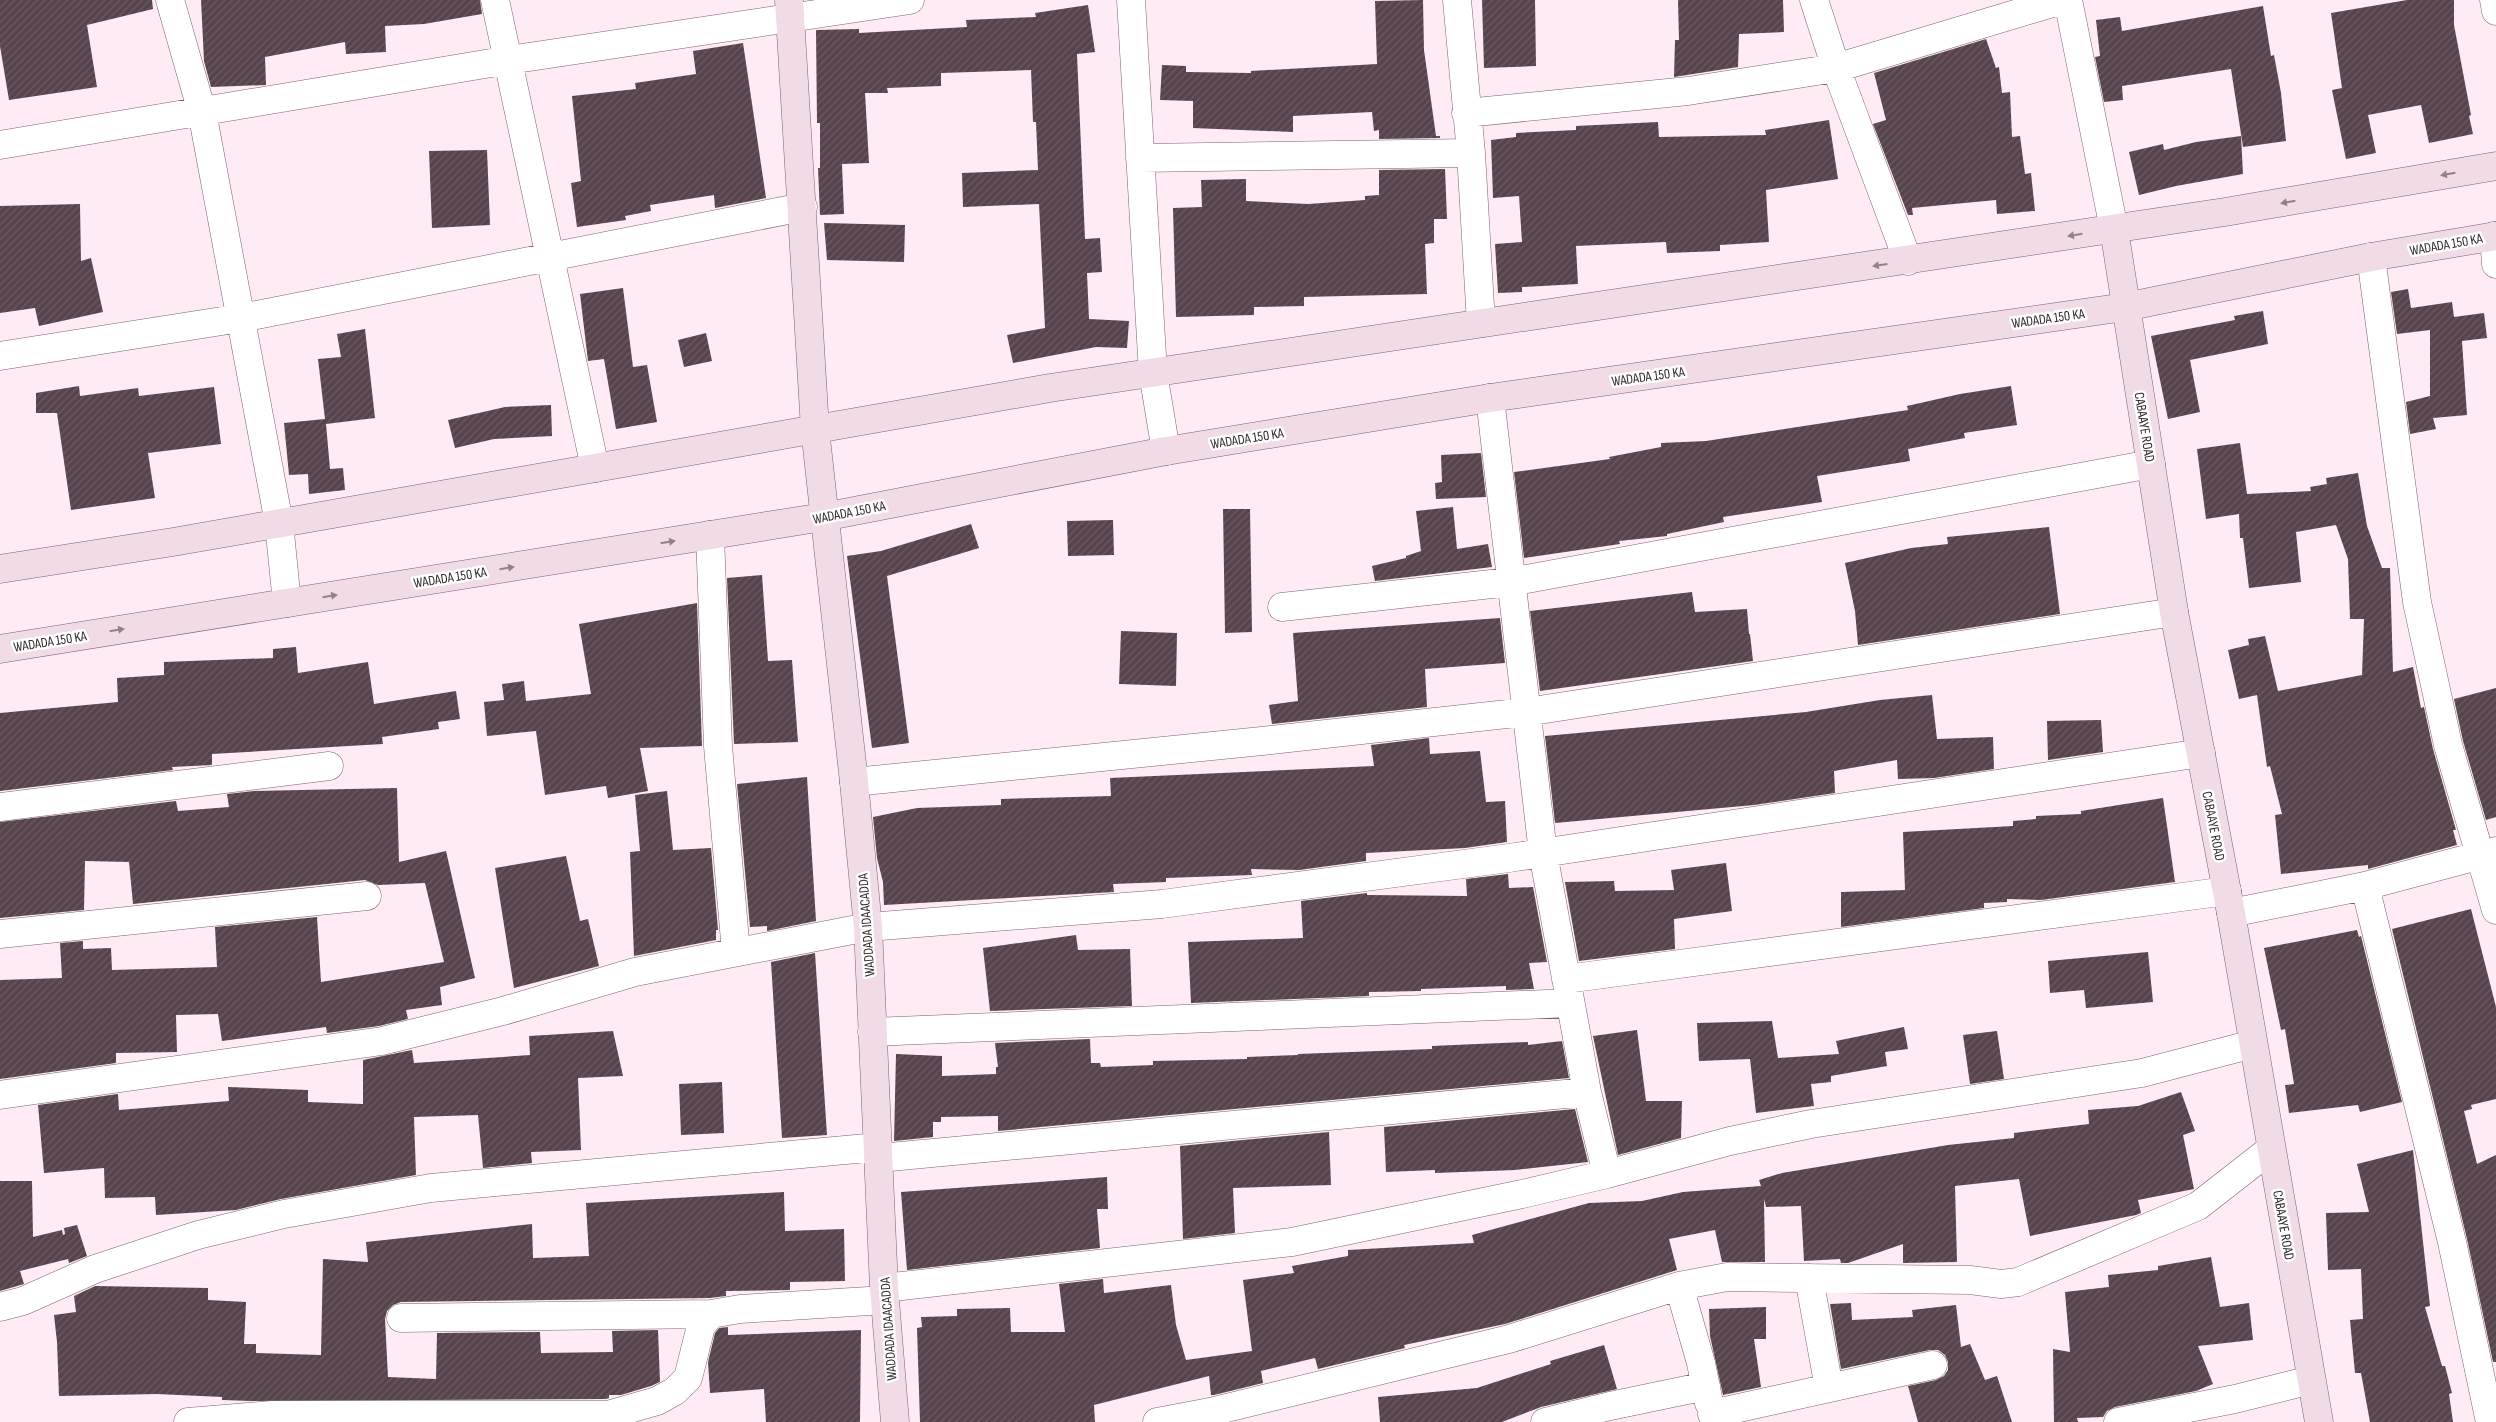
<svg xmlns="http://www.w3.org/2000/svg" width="2496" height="1422" font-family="'Sofia Sans Condensed',sans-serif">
  <defs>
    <pattern id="building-hatch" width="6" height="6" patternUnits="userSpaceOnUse" patternTransform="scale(1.25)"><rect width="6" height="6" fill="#57434c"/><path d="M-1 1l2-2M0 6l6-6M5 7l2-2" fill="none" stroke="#6c5c63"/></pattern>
  </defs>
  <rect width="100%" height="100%" fill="#ffebf4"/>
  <!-- building -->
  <path fill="url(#building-hatch)" d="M 0,0 L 152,0 L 153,9 L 87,25 L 97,87 L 9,100 L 0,46 Z
    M 201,0 L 480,0 L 482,14 L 424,24 L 385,26 L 386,52 L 346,54 L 345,42 L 265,57 L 266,85 L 211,87 L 204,61 Z
    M 1423,0 L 1424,50 L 1436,136 L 1440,136 L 1440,138 L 1379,139 L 1379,130 L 1374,131 L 1372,112 L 1293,116 L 1293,132 L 1193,128 L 1193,101 L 1160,100 L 1162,65 L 1186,66 L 1186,72 L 1251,73 L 1251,71 L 1377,64 L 1375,1 Z
    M 1482,0 L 1535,0 L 1536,66 L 1484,68 Z
    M 1678,0 L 1783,0 L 1784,32 L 1739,34 L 1738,67 L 1674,77 L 1675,40 L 1679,40 Z
    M 2407,0 L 2454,0 L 2454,25 L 2471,115 L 2469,116 L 2473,134 L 2429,143 L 2421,105 L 2368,115 L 2376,153 L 2346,159 L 2332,90 L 2342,88 L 2331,13 Z
    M 1088,5 L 1095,52 L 1077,54 L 1085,239 L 1100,238 L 1102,272 L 1087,273 L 1089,319 L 1129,321 L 1127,348 L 1096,347 L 1013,363 L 1007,335 L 1045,328 L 1039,204 L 963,207 L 962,173 L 1038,170 L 1036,122 L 1033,122 L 1031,70 L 941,73 L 941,86 L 887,88 L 888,93 L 865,93 L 869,163 L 842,164 L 844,214 L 820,215 L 818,168 L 820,168 L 820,123 L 817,123 L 816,30 L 859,29 L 859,33 L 967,27 L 966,20 L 1036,17 L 1035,13 Z
    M 2263,6 L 2271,56 L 2274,55 L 2281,93 L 2286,141 L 2243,147 L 2231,69 L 2122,86 L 2123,100 L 2104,102 L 2095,57 L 2100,56 L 2096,20 L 2120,17 L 2122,31 Z
    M 1986,39 L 1996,68 L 1999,67 L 2002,93 L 2010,92 L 2012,137 L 2020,136 L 2025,174 L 2031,173 L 2035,211 L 1997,214 L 1996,200 L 1912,208 L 1913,215 L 1908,215 L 1873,124 L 1886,120 L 1874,73 Z
    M 743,43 L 766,198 L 715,208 L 714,195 L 650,205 L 651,211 L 625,216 L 626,220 L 577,227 L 571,183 L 581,181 L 572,96 L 636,89 L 635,83 L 696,74 L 693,51 Z
    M 1829,120 L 1838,179 L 1766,190 L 1769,242 L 1720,245 L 1720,251 L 1667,253 L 1666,242 L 1576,246 L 1578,284 L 1522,287 L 1522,292 L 1498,293 L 1495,244 L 1522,242 L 1519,196 L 1493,198 L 1491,140 L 1516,137 L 1516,133 L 1576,130 L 1576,126 L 1658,122 L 1659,137 L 1766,135 L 1765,130 Z
    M 2241,136 L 2243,174 L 2176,186 L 2139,195 L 2129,152 L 2163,144 L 2164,150 L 2196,142 Z
    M 487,150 L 490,225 L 432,228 L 429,151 Z
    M 1445,169 L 1447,219 L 1434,219 L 1434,243 L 1425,244 L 1427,294 L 1304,297 L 1304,306 L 1254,307 L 1254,315 L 1176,317 L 1173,208 L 1202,207 L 1201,180 L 1246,179 L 1246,201 L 1308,204 L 1365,200 L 1365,196 L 1379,195 L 1379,170 Z
    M 80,204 L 81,261 L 91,258 L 103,312 L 39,326 L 35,308 L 0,313 L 0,206 Z
    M 824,223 L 905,225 L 904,262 L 827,260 Z
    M 623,288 L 633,367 L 647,365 L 657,422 L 616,429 L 604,359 L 588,361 L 580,294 Z
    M 2408,289 L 2411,308 L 2452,302 L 2454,317 L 2484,313 L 2487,338 L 2462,341 L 2467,415 L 2433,418 L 2436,429 L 2410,434 L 2406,402 L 2430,396 L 2430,330 L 2397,334 L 2391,292 Z
    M 2263,311 L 2268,344 L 2190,360 L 2200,412 L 2168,419 L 2151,336 L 2235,320 L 2234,316 Z
    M 365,329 L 375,418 L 326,424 L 330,469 L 343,468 L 345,490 L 309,494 L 308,474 L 289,475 L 284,423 L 325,419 L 318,359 L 341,357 L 337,334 Z
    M 706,333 L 712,361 L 684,367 L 678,340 Z
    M 79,386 L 80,396 L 138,388 L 139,396 L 214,387 L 221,444 L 148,453 L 155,498 L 71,510 L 57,413 L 36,413 L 36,393 Z
    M 2011,386 L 2017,425 L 1964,433 L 1965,438 L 1908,449 L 1910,461 L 1817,476 L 1822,502 L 1723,517 L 1724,522 L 1667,534 L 1667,536 L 1619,541 L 1620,544 L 1524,558 L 1514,472 L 1610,459 L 1609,457 L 1661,447 L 1661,443 L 1706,441 L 1908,410 L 1907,406 L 1960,394 Z
    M 551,405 L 552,436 L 494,439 L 455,448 L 448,420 L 505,407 Z
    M 2240,443 L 2247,494 L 2311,491 L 2310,487 L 2327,484 L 2326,478 L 2358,473 L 2367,526 L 2382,568 L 2390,568 L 2393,672 L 2413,667 L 2421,708 L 2424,707 L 2433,749 L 2456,830 L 2453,830 L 2457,845 L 2368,869 L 2368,865 L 2281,874 L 2275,815 L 2282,814 L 2270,766 L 2267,767 L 2257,695 L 2239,699 L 2228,650 L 2249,645 L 2248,639 L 2265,636 L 2278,691 L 2362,675 L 2364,619 L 2350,619 L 2348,559 L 2336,525 L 2296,532 L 2301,582 L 2249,588 L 2243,538 L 2240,538 L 2239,514 L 2206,519 L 2197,449 Z
    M 1481,453 L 1486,497 L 1436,499 L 1435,483 L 1442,482 L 1441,455 Z
    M 1453,507 L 1457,549 L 1488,544 L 1492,567 L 1375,581 L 1372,566 L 1406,558 L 1406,556 L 1421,551 L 1416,511 Z
    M 1223,509 L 1250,509 L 1252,632 L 1225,633 Z
    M 1113,520 L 1114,555 L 1068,556 L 1067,521 Z
    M 971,524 L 979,548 L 887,576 L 909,743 L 872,748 L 847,556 L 881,551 Z
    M 2049,527 L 2060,614 L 1858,645 L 1855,611 L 1845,563 L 1911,548 L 1948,544 L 1947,537 Z
    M 762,575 L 768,661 L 792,660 L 798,742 L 734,744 L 727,578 Z
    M 1692,592 L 1695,612 L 1747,609 L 1749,634 L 1750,634 L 1753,661 L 1540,691 L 1530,611 Z
    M 697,603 L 702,746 L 640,748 L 648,791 L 608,798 L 606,786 L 545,795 L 536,731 L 487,736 L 484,702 L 504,700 L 502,684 L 524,681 L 526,701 L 591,694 L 579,624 Z
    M 1500,618 L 1505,663 L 1425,669 L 1427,707 L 1272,724 L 1269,705 L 1298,701 L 1293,633 Z
    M 1121,631 L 1177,633 L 1176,686 L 1119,684 Z
    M 296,647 L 298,673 L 368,662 L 374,704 L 456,691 L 460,719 L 438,722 L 439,729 L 382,737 L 383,744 L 212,754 L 212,765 L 172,767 L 173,770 L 0,791 L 0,713 L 118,702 L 117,678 L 164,675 L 164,662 L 273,658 L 273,649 Z
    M 2496,688 L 2496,817 L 2486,820 L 2463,741 L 2454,699 Z
    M 1932,695 L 1937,739 L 1993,737 L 1994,769 L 1934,778 L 1898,779 L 1897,760 L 1834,771 L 1835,793 L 1754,805 L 1555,823 L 1545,736 L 1806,712 L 1880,700 Z
    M 2101,720 L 2103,752 L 2048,760 L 2047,721 Z
    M 1429,738 L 1430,754 L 1480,751 L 1486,802 L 1505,801 L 1507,842 L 1465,848 L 1366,853 L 1366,861 L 1299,870 L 1251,869 L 1252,875 L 1166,878 L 1166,882 L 1113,884 L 1114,892 L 884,905 L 883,882 L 877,858 L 873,817 L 917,808 L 1001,805 L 1001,799 L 1111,796 L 1110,778 L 1374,766 L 1371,745 Z
    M 807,777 L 816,921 L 767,931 L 767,926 L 750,927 L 737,784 Z
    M 397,788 L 399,862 L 446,851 L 475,978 L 440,987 L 442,1005 L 406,1010 L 408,1019 L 379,1026 L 327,1033 L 326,1027 L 222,1041 L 218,1014 L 176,1015 L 177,1052 L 116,1053 L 116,1063 L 0,1079 L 0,980 L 62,978 L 60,943 L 83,941 L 83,949 L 111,948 L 112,970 L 217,967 L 215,927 L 317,917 L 321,982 L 444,962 L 425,883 L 378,885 L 365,880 L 133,904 L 129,862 L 85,861 L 84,910 L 0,918 L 0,822 L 176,801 L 178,811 L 229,807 L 227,794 L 254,791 Z
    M 667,791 L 673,850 L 711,848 L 718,930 L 716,930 L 716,940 L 634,956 L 630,852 L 640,851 L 635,795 Z
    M 2163,798 L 2175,882 L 2041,900 L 2007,899 L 2007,902 L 1984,903 L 1984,908 L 1841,927 L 1841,892 L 1905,890 L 1903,832 L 2013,826 L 2013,821 L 2036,819 L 2036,816 L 2081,814 L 2081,811 Z
    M 566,856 L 580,921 L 588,919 L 599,966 L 514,988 L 495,868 Z
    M 1726,863 L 1732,911 L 1674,919 L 1675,949 L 1579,961 L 1565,882 L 1614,881 L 1615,891 L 1674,890 L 1671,870 Z
    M 1508,874 L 1509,888 L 1533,887 L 1547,962 L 1529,963 L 1534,989 L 1506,990 L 1506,986 L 1421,989 L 1421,991 L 1369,992 L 1369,996 L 1191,1003 L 1188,942 L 1303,938 L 1301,901 L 1367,893 L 1367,895 L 1467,896 L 1466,879 Z
    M 2471,909 L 2496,1007 L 2496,1099 L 2471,1105 L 2472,1109 L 2464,1111 L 2477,1164 L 2496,1155 L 2496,1362 L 2493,1362 L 2467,1239 L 2392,929 Z
    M 2357,930 L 2359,937 L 2361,936 L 2402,1102 L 2360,1112 L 2358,1105 L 2289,1113 L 2285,1085 L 2294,1084 L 2285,1029 L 2281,1030 L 2264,948 Z
    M 1076,935 L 1078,950 L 1130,949 L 1132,1006 L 990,1011 L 983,948 Z
    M 2148,952 L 2153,1002 L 2086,1008 L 2084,990 L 2050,993 L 2048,961 Z
    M 815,953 L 827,1135 L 782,1138 L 771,962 Z
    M 1772,1021 L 1778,1058 L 1839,1054 L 1836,1041 L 1904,1027 L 1908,1049 L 1885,1052 L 1887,1066 L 1831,1076 L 1831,1082 L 1811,1084 L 1814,1106 L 1756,1113 L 1750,1059 L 1699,1061 L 1697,1023 Z
    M 1637,1030 L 1646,1101 L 1682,1101 L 1681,1138 L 1618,1155 L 1593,1036 Z
    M 613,1031 L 623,1076 L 578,1078 L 581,1150 L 531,1152 L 532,1163 L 483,1168 L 478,1115 L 414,1117 L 416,1175 L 281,1199 L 236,1210 L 156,1215 L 155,1197 L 105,1198 L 104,1168 L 44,1173 L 38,1105 L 118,1094 L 119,1110 L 229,1101 L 228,1087 L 308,1090 L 308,1102 L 363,1104 L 363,1060 L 412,1050 L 414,1063 L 530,1055 L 529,1036 Z
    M 1997,1031 L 2004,1079 L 1970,1084 L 1963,1035 Z
    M 1090,1039 L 1091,1063 L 1100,1063 L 1101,1067 L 1153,1065 L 1153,1061 L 1247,1059 L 1247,1057 L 1298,1055 L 1298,1054 L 1432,1049 L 1432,1046 L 1477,1044 L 1528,1042 L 1528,1045 L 1562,1041 L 1569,1078 L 998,1131 L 998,1116 L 941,1117 L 941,1122 L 933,1122 L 933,1137 L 894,1141 L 896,1054 L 942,1056 L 942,1076 L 996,1074 L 996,1067 L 998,1067 L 995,1043 Z
    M 722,1082 L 724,1133 L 681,1135 L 679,1084 Z
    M 2181,1092 L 2195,1131 L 2183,1135 L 2194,1189 L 2138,1200 L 2141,1213 L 2136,1215 L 2030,1236 L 2019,1179 L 1955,1186 L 1957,1262 L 1903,1263 L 1903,1244 L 1848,1263 L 1841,1263 L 1840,1259 L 1804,1261 L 1801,1206 L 1766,1207 L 1764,1199 L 1765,1262 L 1722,1262 L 1715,1230 L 1669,1239 L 1677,1270 L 1505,1324 L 1404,1345 L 1405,1348 L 1397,1350 L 1318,1369 L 1315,1358 L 1261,1371 L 1263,1383 L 1214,1395 L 1211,1395 L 1209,1376 L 1094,1405 L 1095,1422 L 920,1422 L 917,1328 L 922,1327 L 921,1317 L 957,1316 L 957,1309 L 1010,1308 L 1011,1332 L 1065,1332 L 1059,1284 L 1103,1279 L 1104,1293 L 1171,1285 L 1176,1325 L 1186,1360 L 1252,1351 L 1243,1280 L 1294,1273 L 1292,1266 L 1348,1256 L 1348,1250 L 1474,1243 L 1472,1235 L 1589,1203 L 1642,1201 L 1683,1192 L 1761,1186 L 1759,1180 L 1782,1173 L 1948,1145 L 2014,1138 L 2014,1133 L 2089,1124 L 2088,1110 L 2138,1106 Z
    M 1575,1109 L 1588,1162 L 1515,1170 L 1435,1173 L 1435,1170 L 1386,1172 L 1384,1127 Z
    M 1329,1132 L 1331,1185 L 1233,1188 L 1235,1233 L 1183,1239 L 1180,1146 Z
    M 2413,1150 L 2430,1306 L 2425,1307 L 2442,1366 L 2445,1366 L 2452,1393 L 2449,1394 L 2453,1422 L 2370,1422 L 2361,1373 L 2355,1373 L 2350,1320 L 2363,1319 L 2361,1269 L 2328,1270 L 2326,1213 L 2369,1212 L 2357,1164 Z
    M 1107,1177 L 1108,1209 L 1097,1209 L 1100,1248 L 907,1270 L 901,1192 Z
    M 0,1181 L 32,1181 L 33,1237 L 62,1230 L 63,1235 L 65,1234 L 64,1228 L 77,1225 L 87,1256 L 69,1263 L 68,1259 L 20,1271 L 24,1284 L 0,1291 Z
    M 784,1192 L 785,1231 L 844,1229 L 845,1281 L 790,1282 L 790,1290 L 726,1291 L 726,1296 L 710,1298 L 401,1302 L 393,1305 L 387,1311 L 385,1319 L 388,1377 L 436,1379 L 437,1333 L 540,1332 L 541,1353 L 613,1352 L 612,1331 L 658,1330 L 660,1382 L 651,1386 L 621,1395 L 609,1395 L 609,1398 L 606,1399 L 251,1401 L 222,1400 L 222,1397 L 157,1394 L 59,1396 L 57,1342 L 54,1315 L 76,1312 L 74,1296 L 95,1286 L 208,1288 L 208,1300 L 246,1302 L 244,1344 L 256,1344 L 256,1353 L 321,1355 L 323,1259 L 368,1262 L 366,1242 L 532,1224 L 533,1258 L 589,1256 L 586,1203 Z
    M 2211,1257 L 2220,1307 L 2249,1303 L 2253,1340 L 2198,1346 L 2213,1384 L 2196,1391 L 2115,1407 L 2107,1411 L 2103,1417 L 2077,1418 L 2078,1422 L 2054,1422 L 2053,1349 L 2070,1352 L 2065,1292 L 2109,1287 L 2108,1275 L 2158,1270 L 2158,1266 Z
    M 1851,1303 L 1852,1320 L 1913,1317 L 1912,1310 L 1956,1305 L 1961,1347 L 1970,1344 L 1985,1380 L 1997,1376 L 2012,1422 L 1918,1422 L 1908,1386 L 1936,1380 L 1944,1376 L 1948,1370 L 1948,1362 L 1945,1355 L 1938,1350 L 1930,1350 L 1841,1369 L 1830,1304 Z
    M 1766,1307 L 1766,1339 L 1754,1339 L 1761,1387 L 1723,1395 L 1710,1336 L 1709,1309 Z
    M 728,1327 L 728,1335 L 861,1330 L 860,1422 L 766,1422 L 764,1389 L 710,1393 L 708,1362 L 715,1333 L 719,1328 Z
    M 1604,1345 L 1617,1389 L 1541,1407 L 1502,1422 L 1380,1422 L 1378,1397 L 1477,1388 L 1551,1364 L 1550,1361 Z"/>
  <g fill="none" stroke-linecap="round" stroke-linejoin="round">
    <defs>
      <path id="street" d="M 170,0 L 202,112 L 279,523 L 287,603
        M 495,0 L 595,468
        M 1131,0 L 1153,373 L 1166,451
        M 1457,0 L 1471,153 L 1481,323
        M 1814,0 L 1836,68 L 1908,261
        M 2068,0 L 2114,229
        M 2494,0 L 2496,11
        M 1466,113 L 1688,91 L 1836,68 L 2062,0
        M 0,145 L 509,60 L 910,0
        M 1140,158 L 1471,153
        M 2494,236 L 2496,264
        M 2371,257 L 2417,602 L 2448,745 L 2496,910
        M 0,356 L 241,318 L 803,207
        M 1490,398 L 1543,853 L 1587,1092 L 1607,1174
        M 710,535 L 718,746 L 736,952
        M 1282,607 L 1510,582 L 2151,464
        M 854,782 L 1262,741 L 1526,712 L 2174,612
        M 0,807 L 329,766
        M 2365,886 L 2452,1242 L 2490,1422
        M 2231,913 L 2365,886 L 2496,851
        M 0,934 L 367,896
        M 1566,979 L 2227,891
        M 872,1032 L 1570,1003
        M 0,1095 L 382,1041 L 503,1011 L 635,972 L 868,927 L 1162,904 L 1509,858 L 2201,753
        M 879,1158 L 1587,1092
        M 1809,1278 L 1829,1388
        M 1679,1286 L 1701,1363 L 1709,1403
        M 884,1288 L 1292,1242 L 1522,1194 L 1607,1174 L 1730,1141 L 1811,1124 L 2142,1073 L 2253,1044
        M 0,1307 L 23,1301 L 95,1269 L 198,1235 L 284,1214 L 431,1188 L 878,1147
        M 401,1318 L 711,1314 L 740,1309 L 885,1300
        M 1712,1414 L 1933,1365
        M 188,1422 L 271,1415 L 608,1415 L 657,1401 L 675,1391 L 688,1378 L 701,1326 L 711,1314
        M 1157,1422 L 1210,1412 L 1509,1339 L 1679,1286 L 1727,1277 L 1970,1280 L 2001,1284 L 2018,1282 L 2198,1206 L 2271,1149
        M 1545,1422 L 1610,1406 L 1706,1386
        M 2118,1422 L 2235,1399 L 2311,1380"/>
      <path id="secondary" d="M 789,0 L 815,429 L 854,782 L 868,927 L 884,1288 L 895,1422
        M 2114,229 L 2174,612 L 2231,913 L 2319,1422
        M 0,569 L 173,542 L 1050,388 L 2225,212 L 2496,166
        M 0,649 L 823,517 L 1166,451 L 1490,398 L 2125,307 L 2371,257 L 2496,236"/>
    </defs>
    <!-- street casing -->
    <use href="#street" stroke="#78636d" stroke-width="29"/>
    <!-- secondary casing -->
    <use href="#secondary" stroke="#78636d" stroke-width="29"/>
    <!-- street -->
    <use href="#street" stroke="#fff" stroke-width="28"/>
    <!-- secondary -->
    <use href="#secondary" stroke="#f1dbe6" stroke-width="28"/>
  </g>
  <!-- one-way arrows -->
  <defs><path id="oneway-solid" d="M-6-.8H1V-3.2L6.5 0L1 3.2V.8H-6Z" transform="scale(1.25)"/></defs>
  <g fill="#918289">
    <use href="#oneway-solid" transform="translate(2448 174) rotate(170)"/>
    <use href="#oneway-solid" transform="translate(2288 202) rotate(170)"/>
    <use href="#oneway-solid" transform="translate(2075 235) rotate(171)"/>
    <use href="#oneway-solid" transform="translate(1880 265) rotate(172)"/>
    <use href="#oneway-solid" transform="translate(668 542) rotate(-9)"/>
    <use href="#oneway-solid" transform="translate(507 568) rotate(-9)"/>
    <use href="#oneway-solid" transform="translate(330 596) rotate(-9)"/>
    <use href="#oneway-solid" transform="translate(117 630) rotate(-9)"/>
  </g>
  <g text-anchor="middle" stroke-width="5" stroke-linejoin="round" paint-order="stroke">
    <!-- street labels -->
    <g font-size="14" fill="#31282c" stroke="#fefefe">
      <text transform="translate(2446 244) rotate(-10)" y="5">WADADA 150 KA</text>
      <text transform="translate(2048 318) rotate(-8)" y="5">WADADA 150 KA</text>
      <text transform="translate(1648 376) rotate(-8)" y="5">WADADA 150 KA</text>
      <text transform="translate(2145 427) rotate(81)" y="5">CABAAYE ROAD</text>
      <text transform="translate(1247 438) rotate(-9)" y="5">WADADA 150 KA</text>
      <text transform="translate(849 512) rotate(-11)" y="5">WADADA 150 KA</text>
      <text transform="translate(450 577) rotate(-9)" y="5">WADADA 150 KA</text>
      <text transform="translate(50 641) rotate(-9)" y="5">WADADA 150 KA</text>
      <text transform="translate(2214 826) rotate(79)" y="5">CABAAYE ROAD</text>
      <text transform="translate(866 925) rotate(-94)" y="5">WADDADA IDAACADDA</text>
      <text transform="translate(2284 1225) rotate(80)" y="5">CABAAYE ROAD</text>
      <text transform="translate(888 1329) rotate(-94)" y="5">WADDADA IDAACADDA</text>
    </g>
  </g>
</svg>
